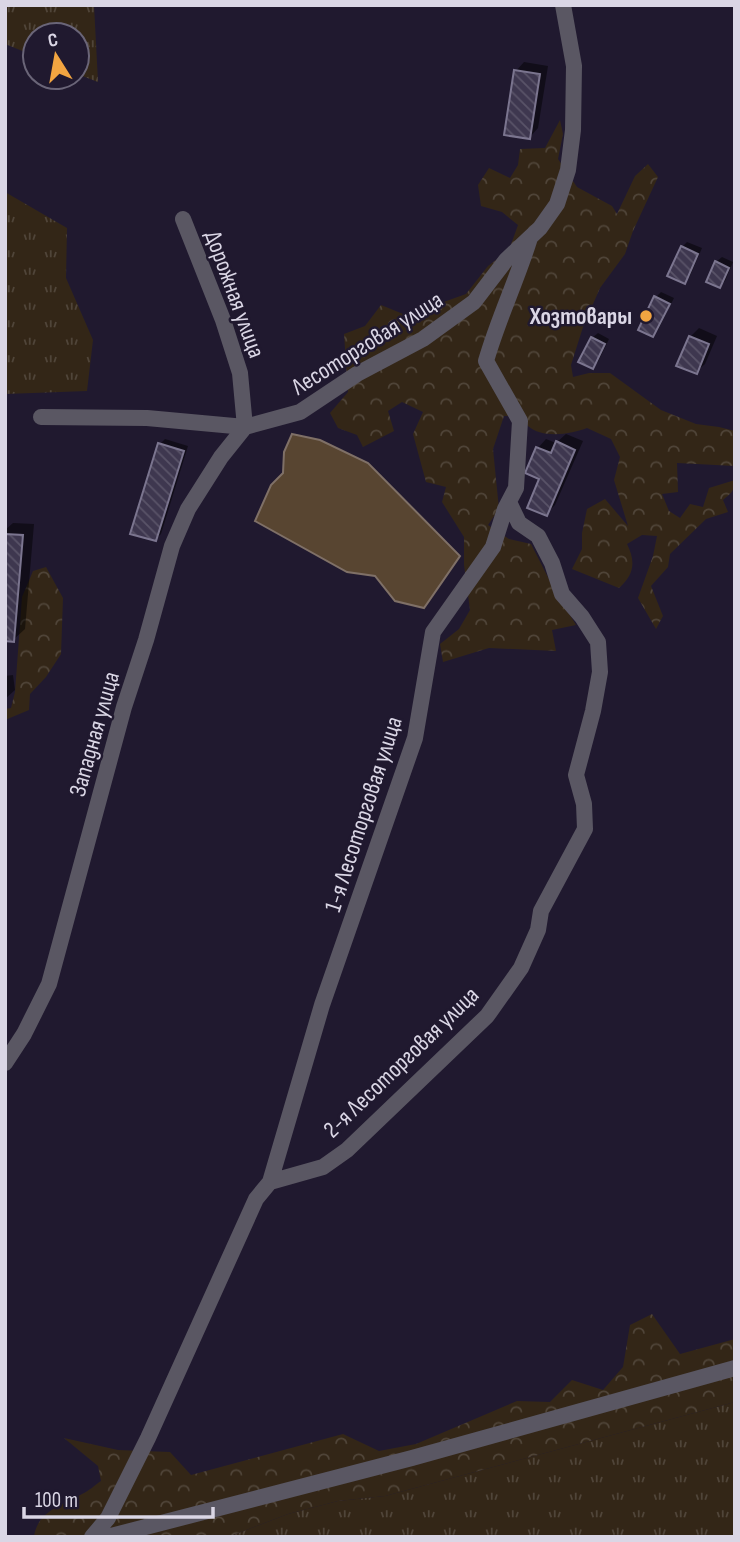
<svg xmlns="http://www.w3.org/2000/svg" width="740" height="1542" font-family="'Sofia Sans Condensed',sans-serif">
  <defs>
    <pattern id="grass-tufts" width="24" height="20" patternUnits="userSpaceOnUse" patternTransform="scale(1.75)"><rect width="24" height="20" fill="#332617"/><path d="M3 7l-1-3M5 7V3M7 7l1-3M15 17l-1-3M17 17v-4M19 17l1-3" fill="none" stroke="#504539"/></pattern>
    <pattern id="forest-crowns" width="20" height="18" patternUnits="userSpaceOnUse" patternTransform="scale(1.75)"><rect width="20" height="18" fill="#332617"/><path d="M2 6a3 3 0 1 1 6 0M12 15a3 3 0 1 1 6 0" fill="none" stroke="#504539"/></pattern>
    <pattern id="building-back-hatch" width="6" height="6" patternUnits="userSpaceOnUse" patternTransform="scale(1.75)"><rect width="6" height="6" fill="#3e374f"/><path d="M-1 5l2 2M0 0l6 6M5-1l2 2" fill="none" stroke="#595368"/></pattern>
  </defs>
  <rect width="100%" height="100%" fill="#20192f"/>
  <!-- grass -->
  <path fill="url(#grass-tufts)" d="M 5,5 L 94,5 L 98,82 L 77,74 L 77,35 L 35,35 L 35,56 L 5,44 Z
    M 5,192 L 67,228 L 66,278 L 93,340 L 87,391 L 5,394 Z
    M 735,1402 L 735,1537 L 365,1537 L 364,1535 L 352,1537 L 228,1537 L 288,1514 L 338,1501 L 385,1496 Z"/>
  <!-- forest -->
  <path fill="url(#forest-crowns)" d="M 560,120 L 563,134 L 558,159 L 577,187 L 612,206 L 617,214 L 635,176 L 648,164 L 658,177 L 633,231 L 625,254 L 600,288 L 583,327 L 571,365 L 573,377 L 589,373 L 610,373 L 661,410 L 696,424 L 719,427 L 735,431 L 735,466 L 677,463 L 678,492 L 662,494 L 669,511 L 680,518 L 690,504 L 703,507 L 709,488 L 735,480 C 735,491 730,494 723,500 L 728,512 L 706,519 L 670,554 L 668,567 L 651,586 L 663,616 L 656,629 L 638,598 L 653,556 L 657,536 L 642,535 L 627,544 C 636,562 634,575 619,588 L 572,569 L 582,549 L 582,533 L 587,509 L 605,499 L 628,526 L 614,480 L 620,457 L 611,439 L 587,428 C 572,434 542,439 528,426 C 525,423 524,419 522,416 L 504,416 L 493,449 L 499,509 L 488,525 L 509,539 L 531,544 L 555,591 L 576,625 L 552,630 L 556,651 L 489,648 L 443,662 L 440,644 L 459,629 L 470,610 L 464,565 L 464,537 L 442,502 L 446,487 L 426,482 L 413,434 L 423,412 L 402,402 L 388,411 L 394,431 L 363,447 L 357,435 L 338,428 L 330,413 L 348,392 L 344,334 L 365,326 L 381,305 L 413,318 L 425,316 L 438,304 L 466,294 L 488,266 L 509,250 L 518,225 L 502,212 L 481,206 L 478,185 L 489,168 L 510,178 L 518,165 L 520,149 L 545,148 Z
    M 46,567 L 63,598 L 61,654 L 46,677 L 30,694 L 29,710 L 5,720 L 5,709 L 11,708 L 15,692 L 22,597 L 33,571 Z
    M 652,1314 L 680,1354 L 735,1339 L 735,1402 L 385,1496 L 338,1501 L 288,1514 L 228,1537 L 34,1537 C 37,1511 63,1505 82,1494 C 89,1491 95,1485 101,1481 L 98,1466 L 64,1438 L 118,1450 L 170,1452 L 191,1475 L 343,1434 L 379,1451 L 416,1444 L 517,1401 L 550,1402 L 572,1380 L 603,1390 L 623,1367 L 630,1325 Z"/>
  <!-- water -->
  <path fill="#584531" stroke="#7f7067" stroke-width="2" d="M 292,434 L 320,440 L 368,463 L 460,556 L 424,608 L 395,601 L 375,576 L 347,572 L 255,521 L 271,485 L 283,473 L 284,452 Z"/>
  <!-- shadow -->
  <path fill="#0007" d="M 524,62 L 548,66 L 538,128 L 530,137 L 516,71 Z
    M 687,242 L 702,248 L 690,276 L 685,282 L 682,247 Z
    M 722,257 L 733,262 L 725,281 L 720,286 L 716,262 Z
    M 661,292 L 674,298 L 658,330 L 653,335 L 656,297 Z
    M 699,328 L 717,336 L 705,364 L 696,372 L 690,337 Z
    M 598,333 L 609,339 L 598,362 L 592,367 L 592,338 Z
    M 566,434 L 583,441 L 555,505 L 546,514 L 542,478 L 527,472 L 538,448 L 546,439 L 556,443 Z
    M 165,439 L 188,446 L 161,534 L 156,539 L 160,444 Z
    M 13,523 L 34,524 L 25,629 L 13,640 L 5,640 L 5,530 Z
    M 13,675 L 15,690 L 5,699 L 5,676 Z"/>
  <!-- building -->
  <path fill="url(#building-back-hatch)" stroke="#7b758f" stroke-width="2" d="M 514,70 L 540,74 L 530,139 L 504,135 Z
    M 681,246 L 698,254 L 685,284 L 667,276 Z
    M 715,261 L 729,268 L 720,288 L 706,282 Z
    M 654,296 L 670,304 L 653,337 L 638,330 Z
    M 689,336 L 709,344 L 697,374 L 676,366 Z
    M 591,337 L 605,344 L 593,369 L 578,362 Z
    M 556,441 L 575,450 L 547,516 L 527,508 L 539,479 L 525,473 L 536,447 L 551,453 Z
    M 158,443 L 184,451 L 156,541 L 130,534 Z
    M 5,534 L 23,535 L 14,642 L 5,641 Z"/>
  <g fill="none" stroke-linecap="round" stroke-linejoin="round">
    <!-- minor -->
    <path stroke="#5a5763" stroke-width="16" d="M 183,219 L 223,320 L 240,373 L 245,427
      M 41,417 L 147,418 L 245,427 L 300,412 L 357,374 L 423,339 L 474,302 L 506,260 L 540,228 L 557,204 L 568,170 L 573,130 L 574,66 L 563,5
      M 5,1063 L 24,1034 L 49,984 L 124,707 L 146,640 L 172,546 L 188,509 L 221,457 L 245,427
      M 270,1182 L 322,1005 L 415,738 L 433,632 L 493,547 L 505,509 L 516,488 L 520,421 L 486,361 C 498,319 517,280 530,238
      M 92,1537 L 108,1518 L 148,1438 L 256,1199 L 270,1182 L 323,1167 L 347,1150 L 487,1016 L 521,968 L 538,930 L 541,911 L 585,829 L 584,804 L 576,775 L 593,711 L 600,672 L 598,642 L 582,617 L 562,594 L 552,563 L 538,536 L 519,523 L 509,502
      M 107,1537 L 412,1458 L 735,1368"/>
  </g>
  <!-- markers -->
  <circle fill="#f2a541" stroke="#20192f" stroke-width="2.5" cx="646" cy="316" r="7"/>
  <g text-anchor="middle" stroke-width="5" stroke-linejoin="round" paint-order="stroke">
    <!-- street labels -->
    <g font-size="24" fill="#dad6e5" stroke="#20192f">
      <text transform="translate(235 294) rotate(70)" y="8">Дорожная улица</text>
      <text transform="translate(367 343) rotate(-32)" y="8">Лесоторговая улица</text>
      <text transform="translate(94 734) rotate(-74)" y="8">Западная улица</text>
      <text transform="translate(363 814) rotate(-72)" y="8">1-я Лесоторговая улица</text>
      <text transform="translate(401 1062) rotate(-44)" y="8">2-я Лесоторговая улица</text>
    </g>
    <!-- poi labels -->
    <g font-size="24" font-weight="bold" fill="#dad6e5" stroke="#20192f" text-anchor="end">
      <text x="632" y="324">Хозтовары</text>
    </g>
  </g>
  <!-- border -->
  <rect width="740" height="1542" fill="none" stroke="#dad6e5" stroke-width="14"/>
  <!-- north arrow -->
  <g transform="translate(56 56) rotate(349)"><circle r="33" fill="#20192f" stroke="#6a6578" stroke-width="2"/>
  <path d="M0-5L12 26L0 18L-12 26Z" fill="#f2a541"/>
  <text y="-10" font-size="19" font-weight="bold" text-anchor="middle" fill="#dad6e5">С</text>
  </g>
  <!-- scale -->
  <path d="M24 1507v10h189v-10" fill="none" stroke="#dad6e5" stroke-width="3.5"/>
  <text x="35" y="1507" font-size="21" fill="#dad6e5" stroke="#20192f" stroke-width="5" paint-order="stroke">100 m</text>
</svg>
